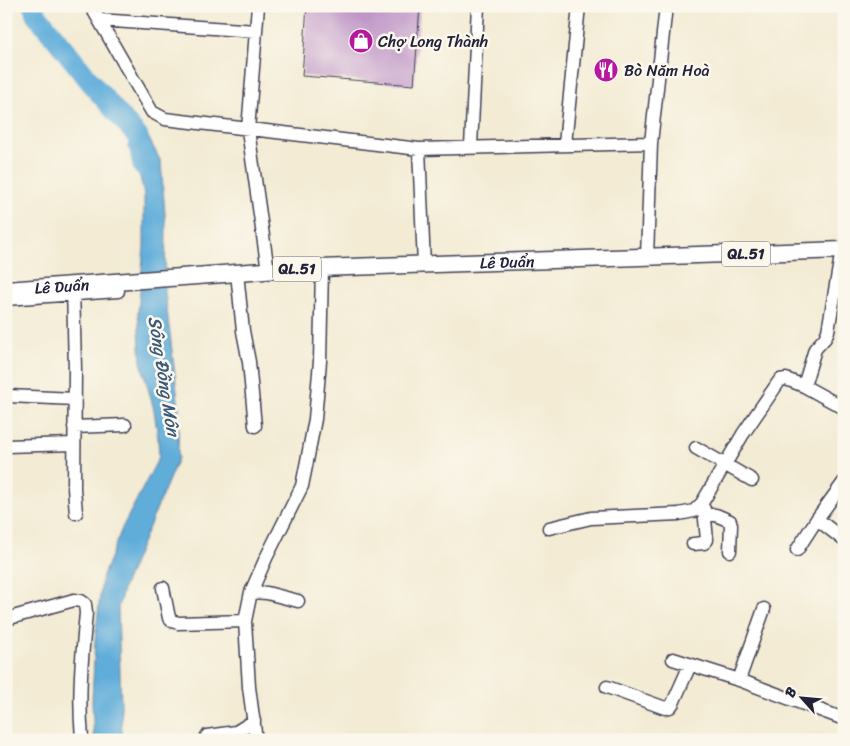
<svg xmlns="http://www.w3.org/2000/svg" width="850" height="746" font-family="Sriracha,sans-serif">
  <rect width="100%" height="100%" fill="#fbf7ec"/>
  <filter id="ink" filterUnits="userSpaceOnUse"><feTurbulence type="fractalNoise" baseFrequency=".02" numOctaves="2"/><feDisplacementMap in="SourceGraphic" scale="10" xChannelSelector="R" yChannelSelector="G"/><feConvolveMatrix kernelMatrix="1 2 1 2 8 2 1 2 1" color-interpolation-filters="sRGB"/></filter>
  <filter id="wash" filterUnits="userSpaceOnUse"><feTurbulence type="fractalNoise" baseFrequency=".0096" numOctaves="4" result="noise"/><feDisplacementMap in="SourceGraphic" scale="20" xChannelSelector="R" yChannelSelector="G"/><feGaussianBlur stdDeviation="1.12" result="paint"/><feColorMatrix in="noise" values="0 0 0 0 0 0 0 0 0 0 0 0 0 0 0 0 0 1.4 0 .05"/><feComposite in="paint" operator="in"/></filter>
  <g filter="url(#wash)">
    <rect width="100%" height="100%" fill="#f3ebd4"/>
    <!-- water -->
    <path fill="#61adda" stroke="#42688a" d="M 145,131 L 161,162 L 166,227 L 165,293 L 179,408 L 178,458 L 124,586 L 118,608 L 122,740 L 94,740 L 92,701 L 95,640 L 102,578 L 123,526 L 159,457 L 158,438 L 154,410 L 141,362 L 138,313 L 144,246 L 144,195 L 137,163 L 128,147 Z"/>
    <g fill="none" stroke-linecap="round" stroke-linejoin="round">
      <!-- river -->
      <path stroke="#61adda" stroke-width="21" d="M 34,6 L 36,14 L 97,90 L 138,137 L 143,166"/>
    </g>
    <g id="blocks">
      <!-- building -->
      <path fill="#bf96c8" d="M 307,6 L 420,6 L 414,85 L 302,76 Z"/>
    </g>
  </g>
  <g filter="url(#ink)">
    <use href="#blocks" fill-opacity="0" stroke="#414052" stroke-width="1"/>
    <g fill="none" stroke-linecap="round" stroke-linejoin="round">
      <defs>
        <path id="minor" d="M 91,6 L 152,112 L 165,119 L 419,149 L 651,143
          M 258,6 L 248,130 L 268,271
          M 99,20 L 256,31
          M 565,144 L 579,6
          M 471,146 L 478,6
          M 419,149 L 424,265
          M 647,257 L 651,143 L 666,6
          M 237,273 L 243,331 L 249,362 L 255,426
          M 73,285 L 75,370 L 74,488 L 76,513
          M 6,299 L 118,291
          M 804,386 L 844,408
          M 8,396 L 75,399
          M 74,427 L 125,425
          M 6,446 L 74,444
          M 696,448 L 752,480
          M 706,515 L 716,515 L 730,521 L 731,525 L 730,551
          M 817,519 L 844,540
          M 549,528 L 591,518 L 679,514 L 694,511 L 702,503 L 743,434 L 780,380 L 786,379 L 804,386 L 815,349 L 825,338 L 828,331 L 842,250
          M 693,544 L 704,543 L 707,540 L 704,509
          M 797,550 L 817,519 L 844,482
          M 163,588 L 169,618 L 172,621 L 178,623 L 245,621
          M 251,592 L 267,593 L 298,601
          M 6,619 L 74,600 L 81,601 L 85,604 L 86,613 C 82,655 78,696 82,738
          M 673,659 L 739,680 L 844,719
          M 739,680 L 764,609
          M 607,687 L 665,708 L 670,707 L 673,703 L 690,665
          M 207,736 L 236,732 L 254,721
          M 256,740 L 249,687 L 245,621 L 251,592 L 266,558 L 302,486 L 307,461 L 315,419 L 320,361 L 322,268"/>
        <g id="major">
          <path id="s1" d="M 6,290 L 291,269 L 844,250"/>
        </g>
      </defs>
      <!-- minor casing -->
      <use href="#minor" stroke="#414052" stroke-width="15"/>
      <!-- major casing -->
      <use href="#major" stroke="#414052" stroke-width="19"/>
      <!-- minor -->
      <use href="#minor" stroke="#fff" stroke-width="12"/>
      <!-- major -->
      <use href="#major" stroke="#fff" stroke-width="16"/>
    </g>
  </g>
  <!-- icons -->
  <defs>
    <symbol id="shop-disc" viewBox="-11 -11 22 22"><circle r="9.5" fill="#b5179e" stroke="#fbf7ec"/><path d="M-5-2.5h2.3a2.7 3.5 0 0 1 5.4 0H5L5.5 6h-11ZM-1.5-2.5h3a1.5 2.3 0 0 0-3 0Z" fill="#fff"/></symbol>
    <symbol id="restaurant-disc" viewBox="-11 -11 22 22"><circle r="9.5" fill="#b5179e" stroke="#fbf7ec"/><path d="M-5-6h1v4h1v-4h1v4h1v-4h1v5L-1.5 .5V6h-2V.5L-5-1ZM5-6V6H3V1.5H1.5Q1.5-4 5-6Z" fill="#fff"/></symbol>
  </defs>
  <g fill-rule="evenodd">
    <use href="#shop-disc" x="347" y="27" width="28" height="28"/>
    <use href="#restaurant-disc" x="592" y="56" width="28" height="28"/>
  </g>
  <g text-anchor="middle" stroke-width="5" stroke-linejoin="round" paint-order="stroke">
    <!-- shield labels -->
    <g fill="#fbf7ec" stroke="#636270" stroke-width="1">
      <rect x="722" y="241.5" width="48" height="25" rx="4"/>
      <rect x="273" y="256.5" width="48" height="25" rx="4"/>
    </g>
    <g font-size="15" font-weight="bold" fill="#22223b">
      <text x="746" y="259">QL.51</text>
      <text x="297" y="274">QL.51</text>
    </g>
    <!-- poi labels -->
    <g font-size="16" fill="#22223b" stroke="#fbf7ec" text-anchor="start">
      <text x="378" y="47">Chợ Long Thành</text>
      <text x="624" y="76">Bò Năm Hoà</text>
    </g>
    <!-- street labels -->
    <g font-size="16" fill="#22223b" stroke="#fbf7ec">
      <text dy="6" stroke="none"><textPath href="#s1" startOffset="502">Lê Duẩn</textPath></text>
      <text dy="6" stroke="none"><textPath href="#s1" startOffset="56">Lê Duẩn</textPath></text>
    </g>
    <!-- water labels -->
    <g font-size="18" font-style="italic" fill="#3b5a7b" stroke="#fbf7ec">
      <text transform="translate(164 376) rotate(81)" y="6">Sông Đồng Môn</text>
    </g>
  </g>
  <!-- margin -->
  <rect width="850" height="746" fill="none" stroke="#fbf7ec" stroke-width="25"/>
  <!-- north arrow -->
  <g transform="translate(802 698) rotate(297)" stroke="#fbf7ec" stroke-width="4" paint-order="stroke">
  <path d="M0-4L9 19L0 12L-9 19Z" fill="#22223b"/>
  <text y="-8" font-size="14" font-weight="bold" text-anchor="middle" fill="#22223b">B</text>
  </g>
</svg>
